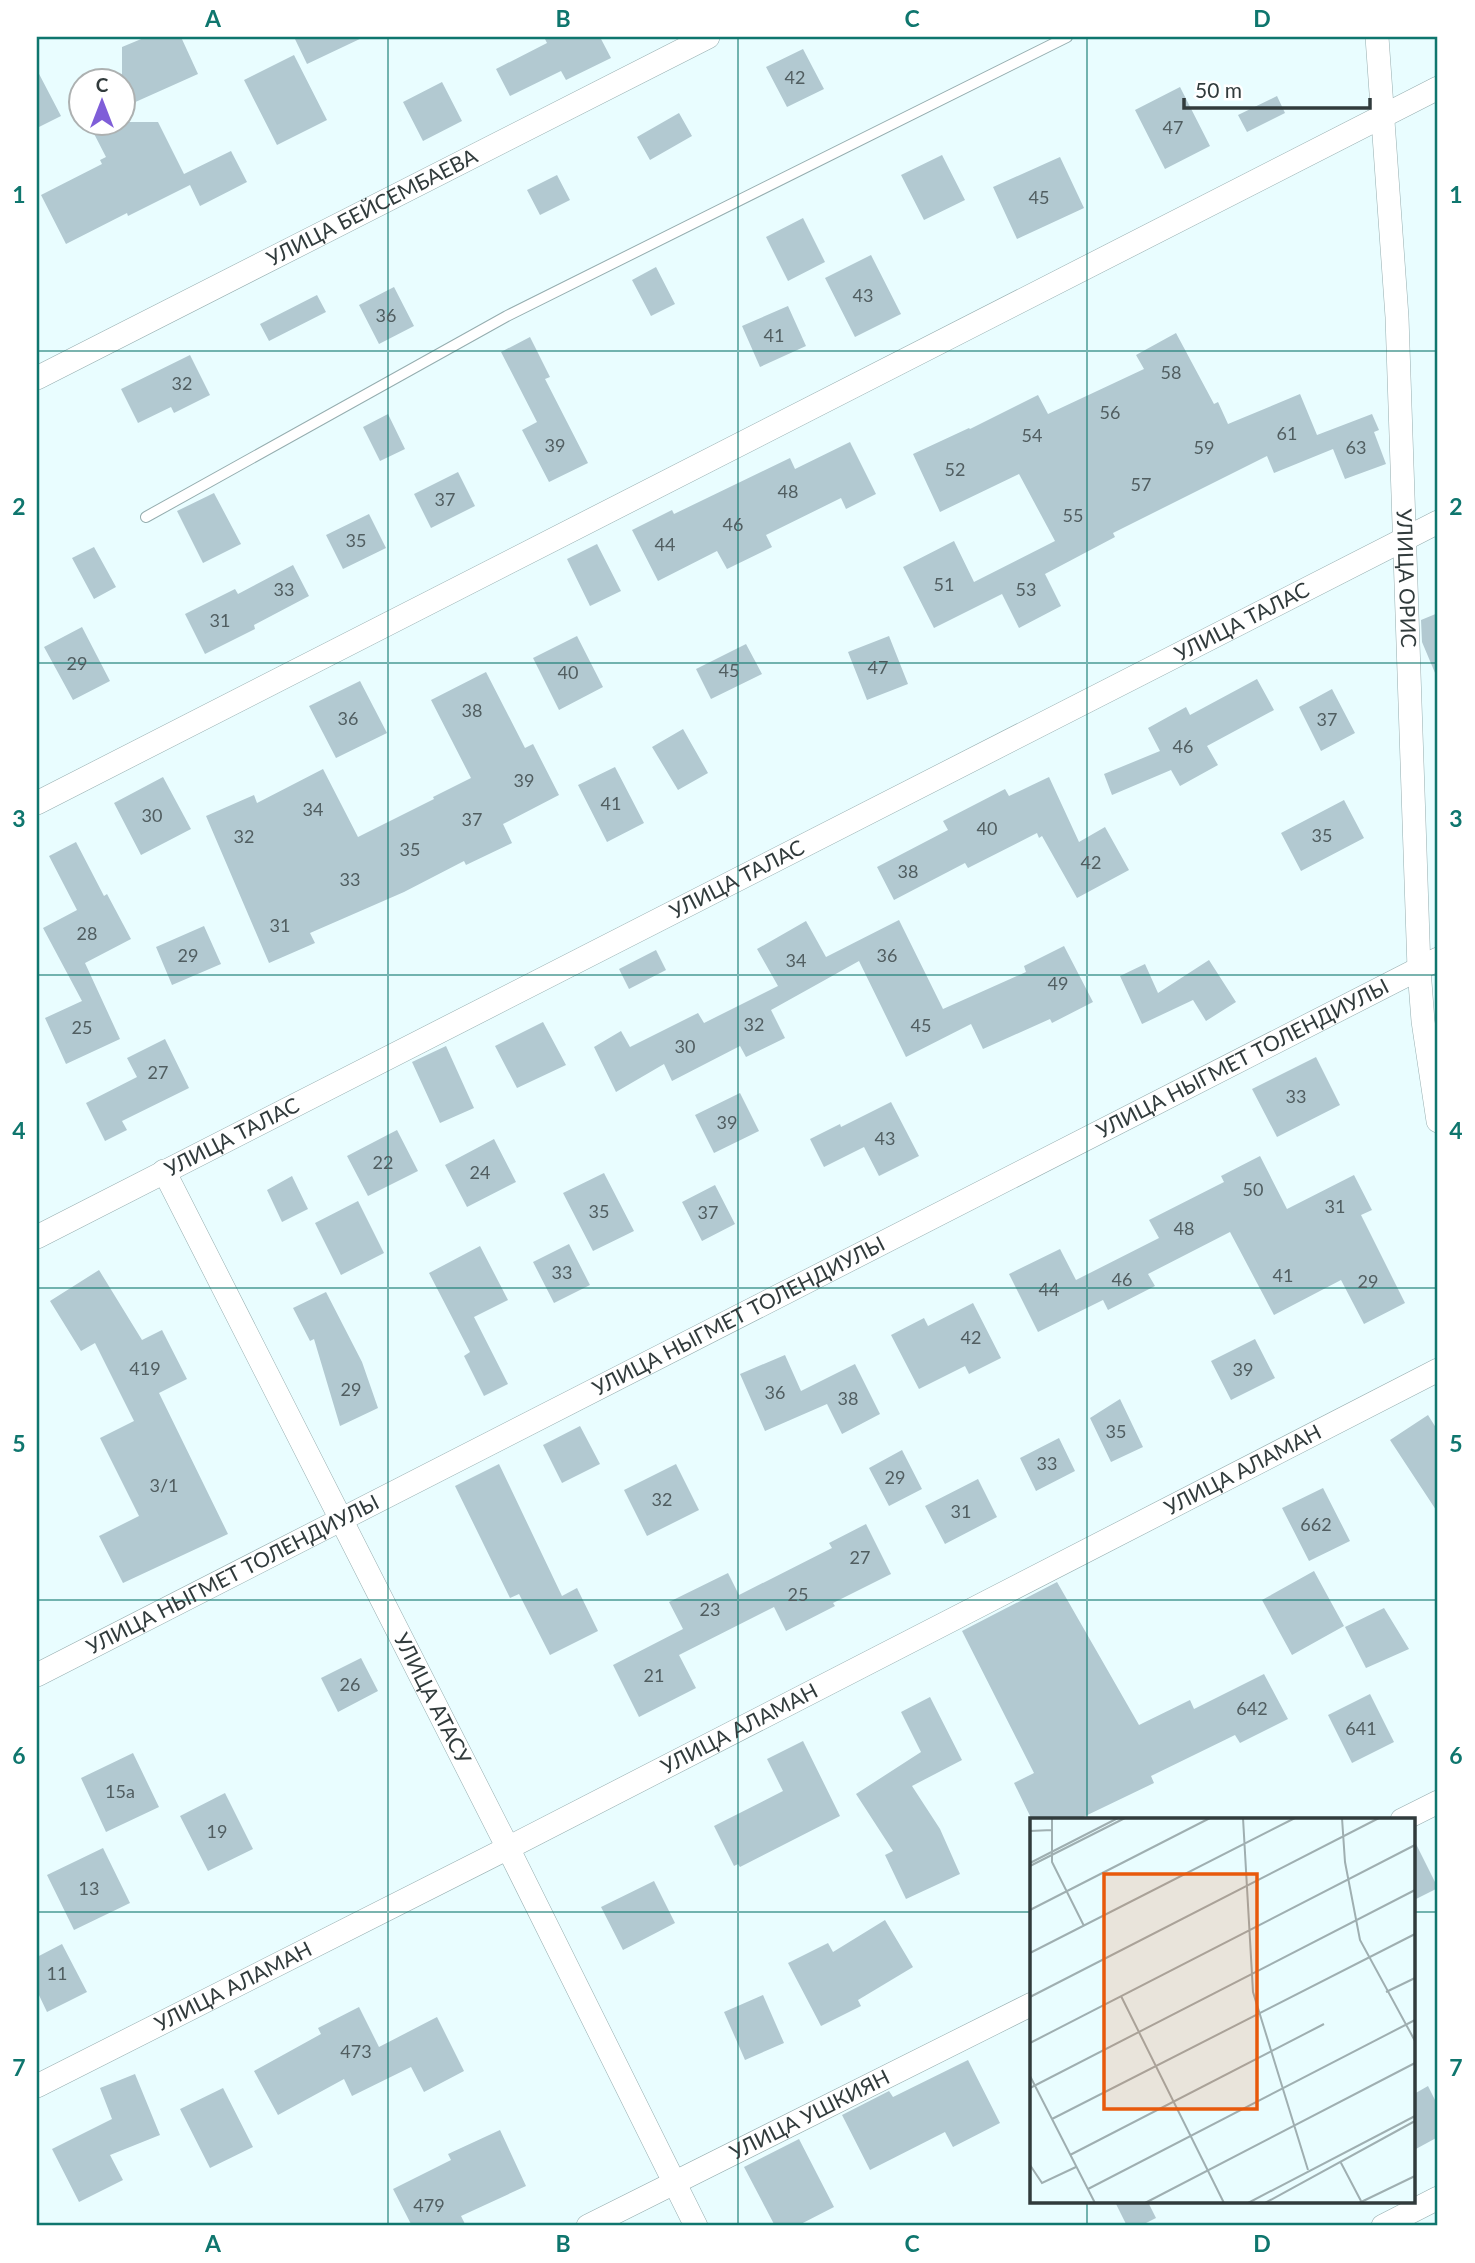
<svg xmlns="http://www.w3.org/2000/svg" width="1475" height="2263" font-family="Lato,sans-serif">
  <rect width="100%" height="100%" fill="#e9fdff"/>
  <!-- building -->
  <path fill="#b2c9d1" d="M 146,37 L 181,37 L 198,74 L 122,108 L 122,47 Z
    M 294,37 L 364,37 L 307,64 Z
    M 544,37 L 600,37 L 611,58 L 566,80 L 561,71 L 510,96 L 496,69 L 547,43 Z
    M 803,49 L 824,89 L 787,107 L 766,67 Z
    M 294,55 L 327,120 L 277,145 L 244,80 Z
    M 37,70 L 61,116 L 37,128 Z
    M 442,82 L 462,121 L 423,141 L 403,102 Z
    M 1180,87 L 1210,146 L 1165,169 L 1135,110 Z
    M 1277,96 L 1285,113 L 1247,132 L 1238,115 Z
    M 679,113 L 692,136 L 650,160 L 637,137 Z
    M 88,122 L 158,122 L 184,174 L 231,151 L 247,182 L 200,206 L 190,185 L 128,216 L 127,213 L 66,244 L 41,195 L 102,164 L 100,160 L 106,157 Z
    M 942,155 L 965,200 L 924,220 L 901,175 Z
    M 1060,157 L 1084,208 L 1017,239 L 993,187 Z
    M 557,175 L 570,200 L 540,215 L 527,190 Z
    M 803,218 L 825,262 L 788,281 L 766,237 Z
    M 871,255 L 901,314 L 855,337 L 825,278 Z
    M 656,267 L 675,304 L 651,316 L 632,280 Z
    M 394,287 L 414,326 L 379,344 L 359,305 Z
    M 317,295 L 326,312 L 269,341 L 260,324 Z
    M 788,306 L 806,346 L 760,367 L 742,326 Z
    M 1176,333 L 1214,404 L 1218,402 L 1228,424 L 1300,394 L 1317,435 L 1372,414 L 1379,430 L 1374,432 L 1386,464 L 1345,479 L 1333,449 L 1274,473 L 1267,456 L 1113,533 L 1115,537 L 1045,574 L 1061,606 L 1019,628 L 1002,594 L 934,628 L 903,567 L 954,541 L 974,582 L 1055,541 L 1019,474 L 940,512 L 913,454 L 969,428 L 970,429 L 1038,395 L 1048,414 L 1144,369 L 1136,355 Z
    M 530,337 L 550,377 L 545,379 L 588,463 L 549,482 L 522,430 L 537,422 L 501,352 Z
    M 190,355 L 210,395 L 174,413 L 171,407 L 138,423 L 121,389 Z
    M 388,414 L 405,449 L 380,461 L 363,427 Z
    M 850,442 L 876,494 L 846,509 L 841,498 L 766,535 L 772,547 L 727,569 L 717,551 L 658,581 L 632,530 L 672,510 L 674,514 L 790,458 L 795,469 Z
    M 458,472 L 475,506 L 431,528 L 414,494 Z
    M 214,493 L 241,544 L 203,563 L 177,511 Z
    M 369,514 L 386,548 L 343,569 L 326,535 Z
    M 597,544 L 621,591 L 590,606 L 567,559 Z
    M 94,547 L 116,587 L 94,599 L 72,558 Z
    M 293,565 L 309,596 L 254,625 L 255,629 L 205,654 L 185,614 L 235,589 L 238,594 Z
    M 1438,613 L 1438,680 L 1422,642 L 1421,620 Z
    M 82,627 L 110,681 L 73,700 L 44,647 Z
    M 577,636 L 603,687 L 559,710 L 533,658 Z
    M 889,636 L 908,684 L 867,700 L 848,652 Z
    M 746,644 L 762,674 L 711,699 L 696,669 Z
    M 486,672 L 525,748 L 533,744 L 559,795 L 503,824 L 512,843 L 466,865 L 464,861 L 404,892 L 310,933 L 315,943 L 269,963 L 206,816 L 254,795 L 257,803 L 323,769 L 358,837 L 434,799 L 433,797 L 471,778 L 431,700 Z
    M 1257,679 L 1274,710 L 1207,746 L 1218,765 L 1180,786 L 1171,770 L 1112,795 L 1104,774 L 1160,751 L 1148,728 L 1186,707 L 1190,715 Z
    M 360,681 L 387,733 L 336,758 L 309,706 Z
    M 1332,689 L 1355,733 L 1321,751 L 1299,707 Z
    M 683,729 L 708,773 L 678,790 L 652,747 Z
    M 615,767 L 644,823 L 607,842 L 578,785 Z
    M 163,777 L 191,829 L 141,855 L 114,803 Z
    M 1049,777 L 1079,842 L 1105,827 L 1129,870 L 1077,898 L 1042,836 L 1039,838 L 1037,833 L 968,868 L 965,863 L 894,900 L 877,867 L 948,830 L 943,821 L 1005,789 L 1009,796 Z
    M 1344,800 L 1364,838 L 1301,871 L 1281,833 Z
    M 76,842 L 104,896 L 107,894 L 131,939 L 85,963 L 120,1039 L 66,1064 L 45,1018 L 82,1001 L 43,928 L 77,910 L 49,856 Z
    M 899,920 L 943,1009 L 1026,972 L 1024,966 L 1064,946 L 1093,1002 L 1052,1023 L 1050,1019 L 983,1049 L 971,1024 L 906,1057 L 859,961 L 771,1010 L 785,1038 L 746,1057 L 740,1046 L 672,1081 L 664,1064 L 616,1092 L 594,1047 L 621,1031 L 630,1047 L 698,1013 L 704,1023 L 778,986 L 757,949 L 806,921 L 826,957 Z
    M 204,926 L 221,964 L 172,985 L 156,947 Z
    M 656,950 L 666,970 L 629,989 L 619,969 Z
    M 1209,960 L 1236,1002 L 1206,1021 L 1193,1000 L 1142,1024 L 1120,976 L 1145,964 L 1158,993 Z
    M 543,1022 L 566,1065 L 517,1088 L 495,1046 Z
    M 165,1039 L 189,1088 L 122,1121 L 127,1130 L 105,1141 L 86,1103 L 137,1077 L 127,1058 Z
    M 446,1046 L 474,1108 L 440,1123 L 412,1062 Z
    M 1316,1057 L 1340,1105 L 1277,1137 L 1252,1089 Z
    M 740,1093 L 759,1131 L 714,1153 L 695,1115 Z
    M 891,1102 L 919,1156 L 879,1176 L 864,1147 L 824,1167 L 810,1139 L 840,1124 L 841,1127 Z
    M 397,1130 L 418,1171 L 368,1196 L 347,1156 Z
    M 494,1139 L 516,1182 L 467,1207 L 445,1165 Z
    M 1260,1156 L 1287,1209 L 1354,1175 L 1372,1210 L 1361,1215 L 1405,1303 L 1364,1324 L 1341,1280 L 1274,1315 L 1230,1232 L 1148,1274 L 1155,1286 L 1108,1310 L 1103,1300 L 1038,1332 L 1009,1274 L 1060,1249 L 1076,1280 L 1159,1238 L 1149,1220 L 1224,1182 L 1221,1176 Z
    M 604,1173 L 634,1231 L 593,1251 L 563,1193 Z
    M 292,1176 L 308,1209 L 282,1222 L 267,1190 Z
    M 715,1185 L 735,1224 L 702,1241 L 682,1202 Z
    M 358,1201 L 384,1253 L 341,1275 L 315,1223 Z
    M 569,1244 L 590,1285 L 554,1303 L 533,1262 Z
    M 480,1246 L 508,1300 L 474,1317 L 508,1384 L 484,1396 L 464,1356 L 470,1352 L 429,1273 Z
    M 99,1270 L 142,1340 L 162,1330 L 187,1379 L 159,1393 L 228,1534 L 123,1583 L 99,1536 L 139,1516 L 100,1438 L 134,1421 L 95,1343 L 81,1351 L 50,1301 Z
    M 326,1292 L 362,1362 L 378,1408 L 340,1426 L 314,1339 L 310,1341 L 293,1308 Z
    M 973,1303 L 1001,1358 L 969,1374 L 965,1366 L 919,1389 L 891,1335 L 924,1318 L 928,1326 Z
    M 1255,1339 L 1275,1378 L 1231,1400 L 1211,1361 Z
    M 785,1355 L 801,1391 L 855,1364 L 880,1414 L 842,1434 L 827,1404 L 765,1431 L 740,1374 Z
    M 1120,1399 L 1143,1447 L 1111,1462 L 1090,1418 Z
    M 1428,1415 L 1438,1431 L 1438,1513 L 1390,1440 Z
    M 580,1426 L 600,1464 L 562,1483 L 543,1445 Z
    M 1059,1438 L 1075,1471 L 1036,1491 L 1020,1458 Z
    M 902,1450 L 922,1489 L 889,1506 L 869,1468 Z
    M 499,1464 L 562,1596 L 577,1588 L 598,1631 L 550,1655 L 519,1594 L 510,1598 L 455,1486 Z
    M 676,1464 L 699,1510 L 647,1536 L 624,1490 Z
    M 978,1479 L 997,1517 L 945,1544 L 925,1506 Z
    M 1323,1488 L 1350,1541 L 1309,1561 L 1282,1508 Z
    M 866,1524 L 891,1574 L 833,1603 L 835,1606 L 786,1631 L 774,1607 L 679,1655 L 696,1688 L 639,1717 L 613,1665 L 683,1629 L 669,1602 L 728,1573 L 739,1595 L 832,1548 L 829,1543 Z
    M 1314,1571 L 1344,1626 L 1292,1655 L 1262,1600 Z
    M 1057,1582 L 1139,1725 L 1190,1700 L 1194,1709 L 1264,1674 L 1288,1719 L 1240,1743 L 1235,1735 L 1151,1776 L 1154,1783 L 1077,1820 L 1032,1820 L 1014,1783 L 1034,1773 L 962,1631 Z
    M 1384,1608 L 1409,1649 L 1366,1668 L 1345,1627 Z
    M 361,1658 L 378,1691 L 338,1712 L 321,1678 Z
    M 1370,1694 L 1394,1742 L 1352,1763 L 1328,1715 Z
    M 930,1697 L 962,1760 L 912,1786 L 940,1829 L 960,1874 L 906,1899 L 885,1855 L 893,1851 L 856,1794 L 921,1752 L 901,1712 Z
    M 803,1741 L 840,1816 L 740,1867 L 738,1864 L 734,1866 L 714,1826 L 783,1791 L 767,1759 Z
    M 133,1753 L 159,1807 L 106,1832 L 81,1778 Z
    M 225,1793 L 253,1849 L 208,1871 L 180,1816 Z
    M 1414,1840 L 1438,1888 L 1414,1900 Z
    M 103,1848 L 130,1903 L 74,1930 L 47,1875 Z
    M 654,1881 L 675,1923 L 623,1950 L 601,1907 Z
    M 885,1920 L 913,1967 L 858,2000 L 861,2006 L 821,2026 L 788,1963 L 828,1943 L 833,1952 Z
    M 62,1944 L 87,1992 L 47,2012 L 37,1991 L 37,1957 Z
    M 763,1995 L 784,2043 L 745,2060 L 724,2012 Z
    M 359,2007 L 379,2047 L 437,2017 L 464,2071 L 424,2092 L 411,2067 L 352,2096 L 344,2079 L 278,2115 L 254,2071 L 321,2034 L 318,2028 Z
    M 968,2060 L 1000,2123 L 953,2147 L 945,2132 L 870,2170 L 842,2115 L 889,2091 L 893,2097 Z
    M 135,2074 L 160,2135 L 110,2155 L 123,2180 L 79,2202 L 52,2149 L 112,2119 L 100,2088 Z
    M 1428,2086 L 1438,2106 L 1438,2137 L 1414,2150 L 1414,2094 Z
    M 223,2088 L 253,2147 L 210,2168 L 180,2109 Z
    M 500,2130 L 526,2186 L 461,2216 L 466,2226 L 412,2226 L 393,2189 L 451,2160 L 448,2154 Z
    M 799,2139 L 834,2207 L 797,2226 L 775,2226 L 744,2167 Z
    M 1115,2202 L 1148,2202 L 1156,2218 L 1140,2226 L 1127,2226 Z"/>
  <g fill="none" stroke-linecap="round" stroke-linejoin="round">
    <defs>
      <path id="lane" d="M 146,517 L 507,316 L 1067,37"/>
      <g id="street">
        <path id="s1" d="M 1377,37 L 1397,317 L 1419,969 L 1423,1021 L 1438,1121"/>
        <path id="s2" d="M 37,378 L 708,37"/>
        <path d="M 37,803 L 1438,88"/>
        <path id="s3" d="M 164,1171 L 508,1848 L 696,2226"/>
        <path id="s4" d="M 37,1237 L 1438,522"/>
        <path id="s5" d="M 37,1675 L 1438,959"/>
        <path d="M 1402,1820 L 1438,1802"/>
        <path id="s6" d="M 37,2086 L 508,1848 L 1438,1370"/>
        <path id="s7" d="M 588,2226 L 1032,2004"/>
        <path d="M 1383,2226 L 1438,2198"/>
      </g>
    </defs>
    <!-- lane casing -->
    <use href="#lane" stroke="#95adaf" stroke-width="12"/>
    <!-- street casing -->
    <use href="#street" stroke="#95adaf" stroke-width="24"/>
    <!-- lane -->
    <use href="#lane" stroke="#fff" stroke-width="10"/>
    <!-- street -->
    <use href="#street" stroke="#fff" stroke-width="23"/>
  </g>
  <!-- grid -->
  <path fill="none" stroke="#0f766e" stroke-width="2" stroke-opacity="0.55" d="M 388,37 L 388,2226M 738,37 L 738,2226M 1087,37 L 1087,1820M 37,351 L 1438,351M 37,663 L 1438,663M 37,975 L 1438,975M 37,1288 L 1438,1288M 37,1600 L 1438,1600M 37,1912 L 1032,1912M 1414,1912 L 1438,1912M 1087,2202 L 1087,2226"/>
  <g text-anchor="middle" stroke-width="7" stroke-linejoin="round" paint-order="stroke">
    <!-- number labels -->
    <g font-size="18" fill="#515e61">
      <text x="795" y="84">42</text>
      <text x="1173" y="134">47</text>
      <text x="1039" y="204">45</text>
      <text x="863" y="302">43</text>
      <text x="386" y="322">36</text>
      <text x="774" y="342">41</text>
      <text x="1171" y="379">58</text>
      <text x="182" y="390">32</text>
      <text x="1110" y="419">56</text>
      <text x="1287" y="440">61</text>
      <text x="1032" y="442">54</text>
      <text x="555" y="452">39</text>
      <text x="1204" y="454">59</text>
      <text x="1356" y="454">63</text>
      <text x="955" y="476">52</text>
      <text x="1141" y="491">57</text>
      <text x="788" y="498">48</text>
      <text x="445" y="506">37</text>
      <text x="1073" y="522">55</text>
      <text x="733" y="531">46</text>
      <text x="356" y="547">35</text>
      <text x="665" y="551">44</text>
      <text x="944" y="591">51</text>
      <text x="284" y="596">33</text>
      <text x="1026" y="596">53</text>
      <text x="220" y="627">31</text>
      <text x="77" y="670">29</text>
      <text x="878" y="674">47</text>
      <text x="729" y="677">45</text>
      <text x="568" y="679">40</text>
      <text x="472" y="717">38</text>
      <text x="348" y="725">36</text>
      <text x="1327" y="726">37</text>
      <text x="1183" y="753">46</text>
      <text x="524" y="787">39</text>
      <text x="611" y="810">41</text>
      <text x="313" y="816">34</text>
      <text x="152" y="822">30</text>
      <text x="472" y="826">37</text>
      <text x="987" y="835">40</text>
      <text x="1322" y="842">35</text>
      <text x="244" y="843">32</text>
      <text x="410" y="856">35</text>
      <text x="1091" y="869">42</text>
      <text x="908" y="878">38</text>
      <text x="350" y="886">33</text>
      <text x="280" y="932">31</text>
      <text x="87" y="940">28</text>
      <text x="188" y="962">29</text>
      <text x="887" y="962">36</text>
      <text x="796" y="967">34</text>
      <text x="1058" y="990">49</text>
      <text x="754" y="1031">32</text>
      <text x="921" y="1032">45</text>
      <text x="82" y="1034">25</text>
      <text x="685" y="1053">30</text>
      <text x="158" y="1079">27</text>
      <text x="1296" y="1103">33</text>
      <text x="727" y="1129">39</text>
      <text x="885" y="1145">43</text>
      <text x="383" y="1169">22</text>
      <text x="480" y="1179">24</text>
      <text x="1253" y="1196">50</text>
      <text x="1335" y="1213">31</text>
      <text x="599" y="1218">35</text>
      <text x="708" y="1219">37</text>
      <text x="1184" y="1235">48</text>
      <text x="562" y="1279">33</text>
      <text x="1283" y="1282">41</text>
      <text x="1122" y="1286">46</text>
      <text x="1368" y="1288">29</text>
      <text x="1049" y="1296">44</text>
      <text x="971" y="1344">42</text>
      <text x="145" y="1375">419</text>
      <text x="1243" y="1376">39</text>
      <text x="351" y="1396">29</text>
      <text x="775" y="1399">36</text>
      <text x="848" y="1405">38</text>
      <text x="1116" y="1438">35</text>
      <text x="1047" y="1470">33</text>
      <text x="895" y="1484">29</text>
      <text x="164" y="1492">3/1</text>
      <text x="662" y="1506">32</text>
      <text x="961" y="1518">31</text>
      <text x="1316" y="1531">662</text>
      <text x="860" y="1564">27</text>
      <text x="798" y="1601">25</text>
      <text x="710" y="1616">23</text>
      <text x="654" y="1682">21</text>
      <text x="350" y="1691">26</text>
      <text x="1252" y="1715">642</text>
      <text x="1361" y="1735">641</text>
      <text x="120" y="1798">15а</text>
      <text x="217" y="1838">19</text>
      <text x="89" y="1895">13</text>
      <text x="57" y="1980">11</text>
      <text x="356" y="2058">473</text>
      <text x="429" y="2212">479</text>
    </g>
    <!-- street labels -->
    <g font-size="21" fill="#313b3c" stroke="#fff">
      <text dy="7" stroke="none"><textPath href="#s2" startOffset="376">УЛИЦА БЕЙСЕМБАЕВА</textPath></text>
      <text dy="7" stroke="none"><textPath href="#s1" startOffset="542">УЛИЦА ОРИС</textPath></text>
      <text dy="7" stroke="none"><textPath href="#s4" startOffset="1353">УЛИЦА ТАЛАС</textPath></text>
      <text dy="7" stroke="none"><textPath href="#s4" startOffset="786">УЛИЦА ТАЛАС</textPath></text>
      <text dy="7" stroke="none"><textPath href="#s5" startOffset="1354">УЛИЦА НЫГМЕТ ТОЛЕНДИУЛЫ</textPath></text>
      <text dy="7" stroke="none"><textPath href="#s4" startOffset="219">УЛИЦА ТАЛАС</textPath></text>
      <text dy="7" stroke="none"><textPath href="#s5" startOffset="788">УЛИЦА НЫГМЕТ ТОЛЕНДИУЛЫ</textPath></text>
      <text dy="7" stroke="none"><textPath href="#s6" startOffset="1354">УЛИЦА АЛАМАН</textPath></text>
      <text dy="7" stroke="none"><textPath href="#s5" startOffset="220">УЛИЦА НЫГМЕТ ТОЛЕНДИУЛЫ</textPath></text>
      <text dy="7" stroke="none"><textPath href="#s3" startOffset="592">УЛИЦА АТАСУ</textPath></text>
      <text dy="7" stroke="none"><textPath href="#s6" startOffset="788">УЛИЦА АЛАМАН</textPath></text>
      <text dy="7" stroke="none"><textPath href="#s6" startOffset="220">УЛИЦА АЛАМАН</textPath></text>
      <text dy="7" stroke="none"><textPath href="#s7" startOffset="248">УЛИЦА УШКИЯН</textPath></text>
    </g>
  </g>
  <!-- overview -->
  <g transform="translate(1030 1818)">
    <rect width="385" height="385" fill="#e9fdff"/>
    <path fill="none" stroke="#9fafb1" stroke-width="2" d="M 22,0 L 22,44 L 54,108M 213,0 L 223,174 L 278,352M 312,0 L 315,44 L 330,122 L 385,223M 0,13 L 22,12M 0,45 L 88,0M 0,48 L 95,0M 0,92 L 180,0M 0,135 L 265,0M 356,174 L 385,160M 91,178 L 194,385M 0,179 L 349,0M 0,225 L 385,27M 0,258 L 65,385M 0,270 L 385,72M 22,301 L 385,116M 40,337 L 294,206M 310,343 L 331,383M 0,347 L 12,365 L 46,349M 58,371 L 385,202M 115,385 L 385,245M 218,385 L 385,298M 235,385 L 385,303M 329,385 L 385,358"/>
    <path fill="#e8590c" fill-opacity="0.15" stroke="#e8590c" stroke-width="3.5" d="M 74,56 L 227,56 L 227,291 L 74,291 Z"/>
    <rect width="385" height="385" fill="none" stroke="#313b3c" stroke-width="3.5"/>
  </g>
  <!-- border -->
  <rect width="1475" height="2263" fill="none" stroke="#ffffff" stroke-width="77"/>
  <!-- north arrow -->
  <g transform="translate(102 102)"><circle r="33" fill="#ffffff" stroke="#adb1b1" stroke-width="2"/>
  <path d="M0-5L12 26L0 18L-12 26Z" fill="#7f5ed8"/>
  <text y="-10" font-size="19" font-weight="bold" text-anchor="middle" fill="#313b3c">С</text>
  </g>
  <!-- scale -->
  <path d="M1184 98v10h186v-10" fill="none" stroke="#313b3c" stroke-width="3.5"/>
  <text x="1195" y="98" font-size="21" fill="#313b3c" stroke="#ffffff" stroke-width="5" paint-order="stroke">50 m</text>
  <rect x="38" y="38" width="1398" height="2186" fill="none" stroke="#0f766e" stroke-width="2.5"/>
  <g font-size="23" text-anchor="middle" font-weight="bold" fill="#0f766e">
    <text x="213" y="27">A</text>
    <text x="563" y="27">B</text>
    <text x="912" y="27">C</text>
    <text x="1262" y="27">D</text>
    <text x="19" y="203">1</text>
    <text x="1456" y="203">1</text>
    <text x="19" y="515">2</text>
    <text x="1456" y="515">2</text>
    <text x="19" y="827">3</text>
    <text x="1456" y="827">3</text>
    <text x="19" y="1139">4</text>
    <text x="1456" y="1139">4</text>
    <text x="19" y="1452">5</text>
    <text x="1456" y="1452">5</text>
    <text x="19" y="1764">6</text>
    <text x="1456" y="1764">6</text>
    <text x="19" y="2076">7</text>
    <text x="1456" y="2076">7</text>
    <text x="213" y="2252">A</text>
    <text x="563" y="2252">B</text>
    <text x="912" y="2252">C</text>
    <text x="1262" y="2252">D</text>
  </g>
</svg>
